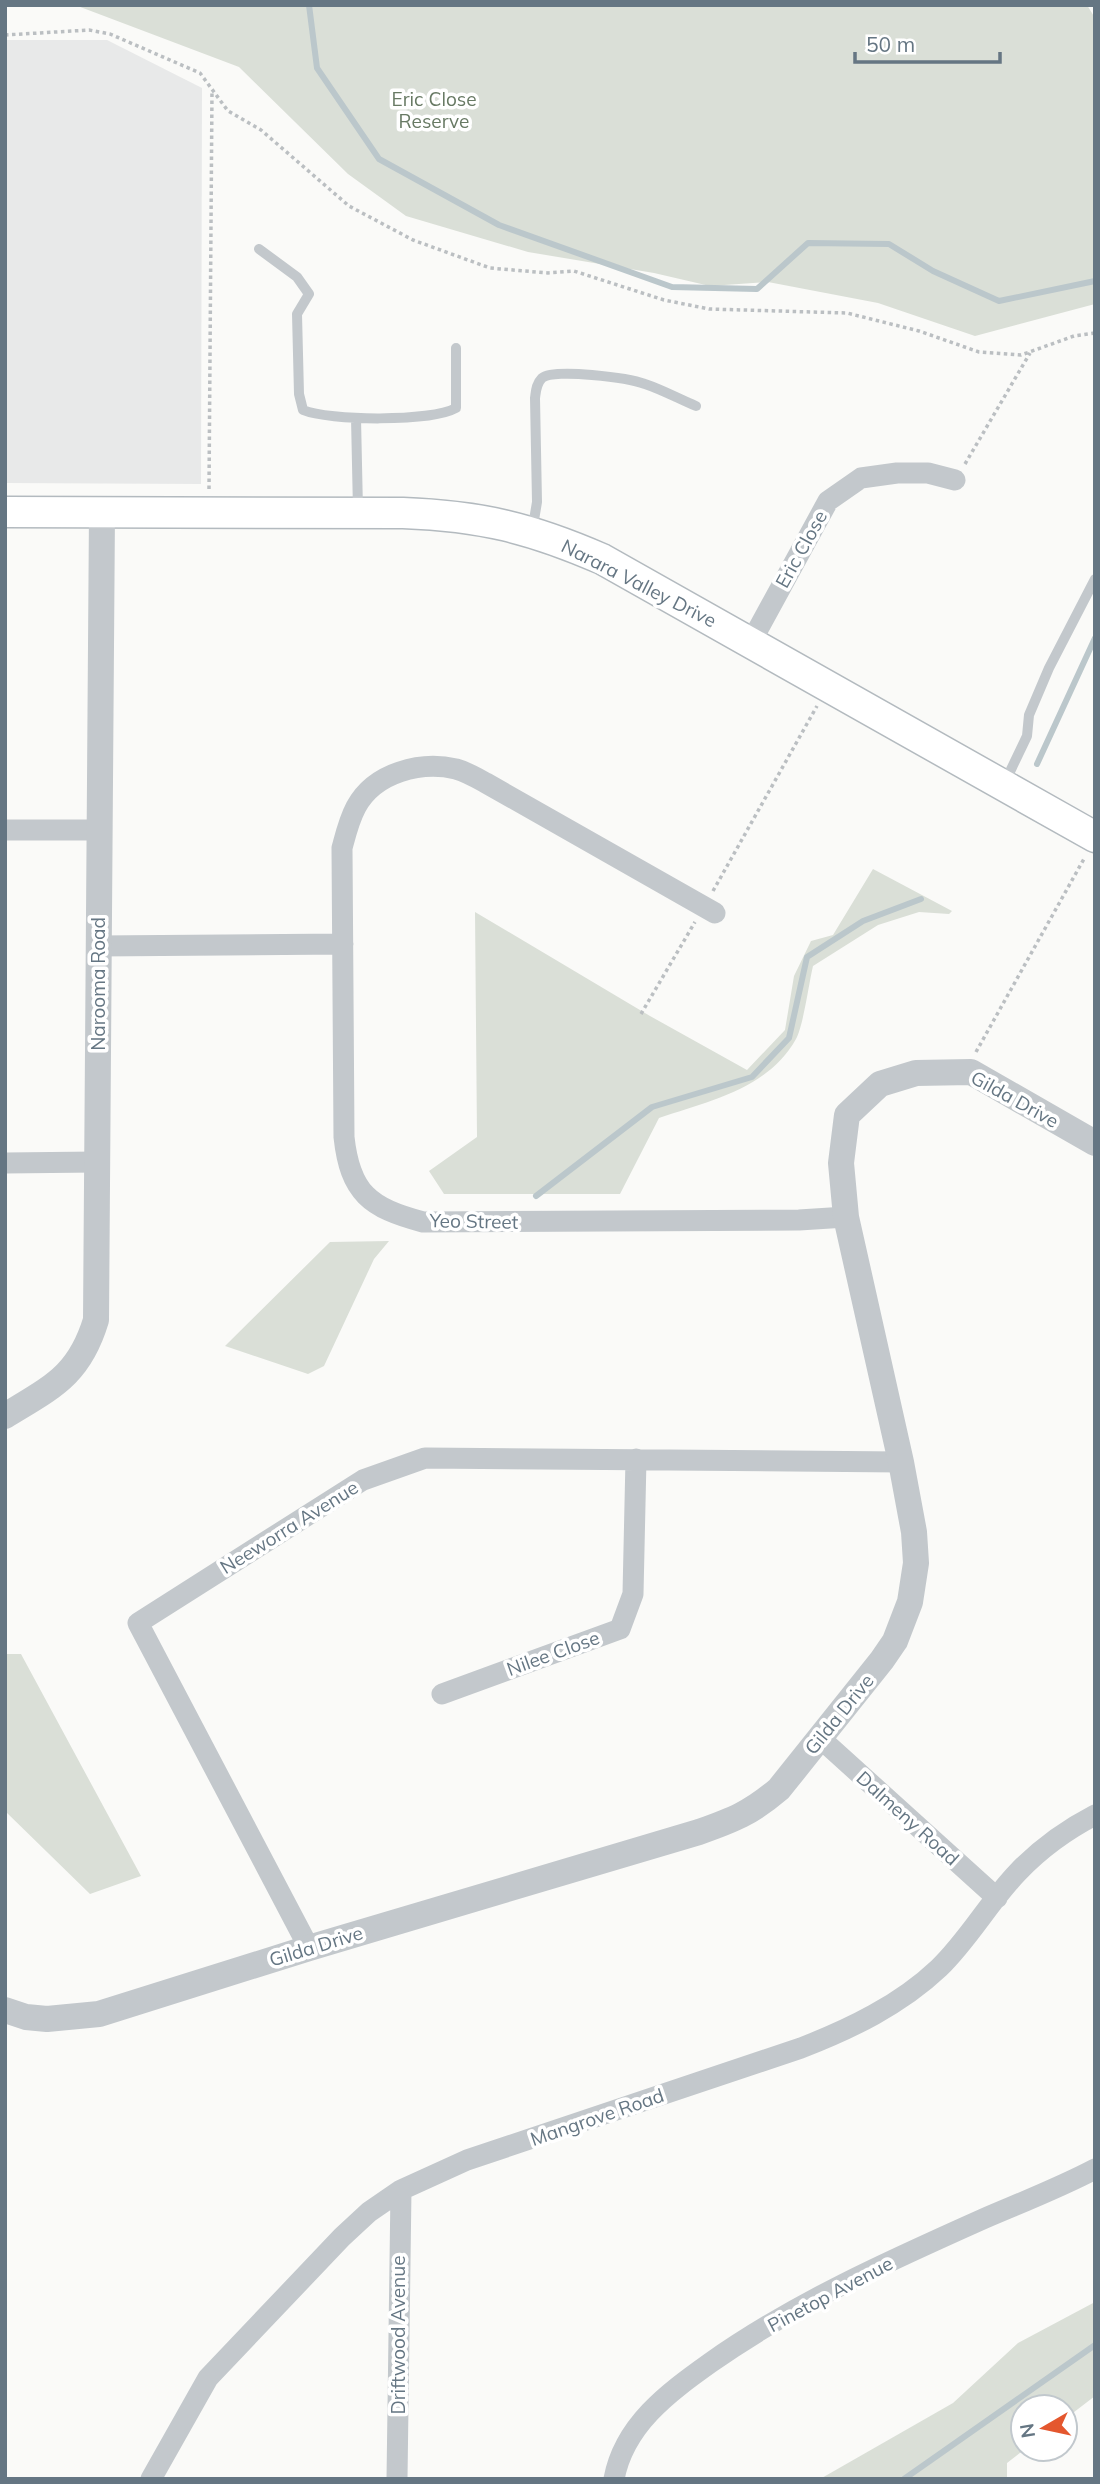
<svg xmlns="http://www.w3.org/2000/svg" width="1100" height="2484" font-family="Mulish,sans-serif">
  <rect width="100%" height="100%" fill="#fafaf8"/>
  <!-- built -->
  <path fill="#e8e9e9" d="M 5,40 L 107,40 L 202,88 L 201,484 L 5,483 Z"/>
  <!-- green -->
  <path fill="#dadfd7" d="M 75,5 L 1087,5 L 1095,18 L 1095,304 L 975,336 L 878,303 L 768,282 L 710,286 L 654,273 L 528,252 L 406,216 L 348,174 L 239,67 Z
    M 873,869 L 952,911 L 949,914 L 919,912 L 878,925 L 813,966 C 809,983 803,1027 796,1039 C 768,1089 709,1101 659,1118 L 620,1194 L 444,1194 L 429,1171 L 477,1137 L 475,912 L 650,1016 L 747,1070 L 785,1030 L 794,976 L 811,941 L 833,935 Z
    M 389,1241 L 374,1259 L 324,1366 L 308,1374 L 225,1346 L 330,1242 Z
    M 5,1654 L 21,1654 L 141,1876 L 90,1894 L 5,1811 Z
    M 1095,2302 L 1095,2396 L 1065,2419 L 1065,2407 L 1023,2407 L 1023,2449 L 1025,2449 L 1007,2463 L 1007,2479 L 820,2479 L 953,2403 L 1018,2343 Z"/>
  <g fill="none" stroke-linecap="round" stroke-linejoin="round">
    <!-- stream -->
    <path stroke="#bbc7cb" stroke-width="6" d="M 309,5 L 317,68 L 379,159 L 499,225 L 672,287 L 757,289 L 808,243 L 889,244 L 933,271 L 999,301 L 1095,281
      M 1037,764 L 1095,638
      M 536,1196 L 652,1107 L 752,1077 L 789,1038 L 807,957 L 863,921 L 921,899
      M 904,2479 L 1095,2345"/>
    <defs>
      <path id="secondary" d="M 5,512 L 403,513 C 481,516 531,528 602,559 L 1095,837"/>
    </defs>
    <!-- secondary casing -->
    <use href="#secondary" stroke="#b3babf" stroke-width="33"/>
    <!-- path -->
    <path stroke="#bbbfc2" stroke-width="3.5" stroke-dasharray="3.5 3.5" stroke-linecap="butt" d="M 5,35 L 89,30 L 110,34 L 200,73 L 228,111 L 261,130 L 349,206 L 413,240 L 490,268 L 548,273 L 574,271 L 664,300 L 709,309 L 847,313 L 919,331 L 979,352 L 1021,355 L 1074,336 L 1095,333
      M 965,464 L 1030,353
      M 209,489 L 212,91
      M 713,891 L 817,706
      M 641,1014 L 695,922
      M 976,1052 L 1085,857"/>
    <!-- service -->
    <path stroke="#c3c8cc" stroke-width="10" d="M 259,249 L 297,277 L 309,294 L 297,314 L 299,394 L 303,410 C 329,421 431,422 456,408 L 456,348
      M 356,418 L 358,510
      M 532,532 L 537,502 L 535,398 C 536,391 536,384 542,378 C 554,368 629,378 645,384 C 663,390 679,399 696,406
      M 1005,782 L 1027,736 L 1029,715 L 1049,668 L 1095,579"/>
    <!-- minor -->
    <path stroke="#c3c8cc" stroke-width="21" d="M 751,642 L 828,501 L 861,478 L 897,473 L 928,473 L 955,480
      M 5,830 L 99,830
      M 715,913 L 486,783 C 477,778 467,772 456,769 C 421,761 375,772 356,807 C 349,820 346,833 342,848 L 344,1137 C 350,1193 370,1208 423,1222 L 799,1220 L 846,1217
      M 98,946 L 343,944
      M 5,1163 L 97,1162
      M 442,1694 L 620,1629 L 633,1594 L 636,1459
      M 820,1738 L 997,1898
      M 309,1948 L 138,1623 L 363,1480 L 425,1458 L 901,1462
      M 151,2479 L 208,2378 L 342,2237 L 369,2212 L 401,2190 L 467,2160 L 801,2048 C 850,2029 900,2005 939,1968 C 969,1939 989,1902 1018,1872 C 1040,1849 1066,1830 1095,1815
      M 397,2479 L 401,2190
      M 614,2479 C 624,2425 668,2393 710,2363 C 795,2303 889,2261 983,2219 C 1020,2203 1059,2188 1095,2169"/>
    <!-- tertiary -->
    <path stroke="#c3c8cc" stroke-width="26" d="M 5,1416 C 52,1387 79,1376 96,1320 L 102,511
      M 5,2010 L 26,2017 L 47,2019 L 99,2014 L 309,1948 L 699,1832 C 733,1820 751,1813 779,1789 L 882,1660 L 895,1641 L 910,1602 L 916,1563 L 914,1532 L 901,1462 L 846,1217 L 841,1163 L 847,1115 L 880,1084 L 916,1073 L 971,1072 L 1095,1143"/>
    <!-- secondary -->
    <use href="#secondary" stroke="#fff" stroke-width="30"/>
  </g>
  <g text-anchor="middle" stroke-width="7" stroke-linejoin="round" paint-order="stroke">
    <!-- park labels -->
    <g font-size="19" fill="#687a64" stroke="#fff">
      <text x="434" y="106">Eric Close<tspan x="434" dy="22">Reserve</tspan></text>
    </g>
    <!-- street labels -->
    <g font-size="19" fill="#657683" stroke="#fff">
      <text transform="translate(801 549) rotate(-61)" y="7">Eric Close</text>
      <text transform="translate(639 583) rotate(27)" y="7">Narara Valley Drive</text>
      <text transform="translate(98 984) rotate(-90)" y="7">Narooma Road</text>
      <text transform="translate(1015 1099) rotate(29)" y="7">Gilda Drive</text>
      <text transform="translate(474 1221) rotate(1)" y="7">Yeo Street</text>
      <text transform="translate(289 1527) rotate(-32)" y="7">Neeworra Avenue</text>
      <text transform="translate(553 1653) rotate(-20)" y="7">Nilee Close</text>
      <text transform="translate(839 1714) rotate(-51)" y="7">Gilda Drive</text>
      <text transform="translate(908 1818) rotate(42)" y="7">Dalmeny Road</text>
      <text transform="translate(316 1946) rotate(-17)" y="7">Gilda Drive</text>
      <text transform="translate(597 2117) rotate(-19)" y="7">Mangrove Road</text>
      <text transform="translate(830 2294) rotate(-28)" y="7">Pinetop Avenue</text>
      <text transform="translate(398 2335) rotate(-90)" y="7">Driftwood Avenue</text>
    </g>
  </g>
  <!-- border -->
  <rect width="1100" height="2484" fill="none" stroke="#657683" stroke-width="14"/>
  <!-- north arrow -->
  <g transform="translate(1044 2428) rotate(261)"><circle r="33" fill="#ffffff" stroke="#c1c8cd" stroke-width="2"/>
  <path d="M0-5L12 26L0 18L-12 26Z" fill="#e4572e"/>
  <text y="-10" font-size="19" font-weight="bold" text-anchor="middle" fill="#657683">N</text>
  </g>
  <!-- scale -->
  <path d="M855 52v10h145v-10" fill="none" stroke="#657683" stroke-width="3.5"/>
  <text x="866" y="52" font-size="21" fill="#657683" stroke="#ffffff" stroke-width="5" paint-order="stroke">50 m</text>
</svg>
